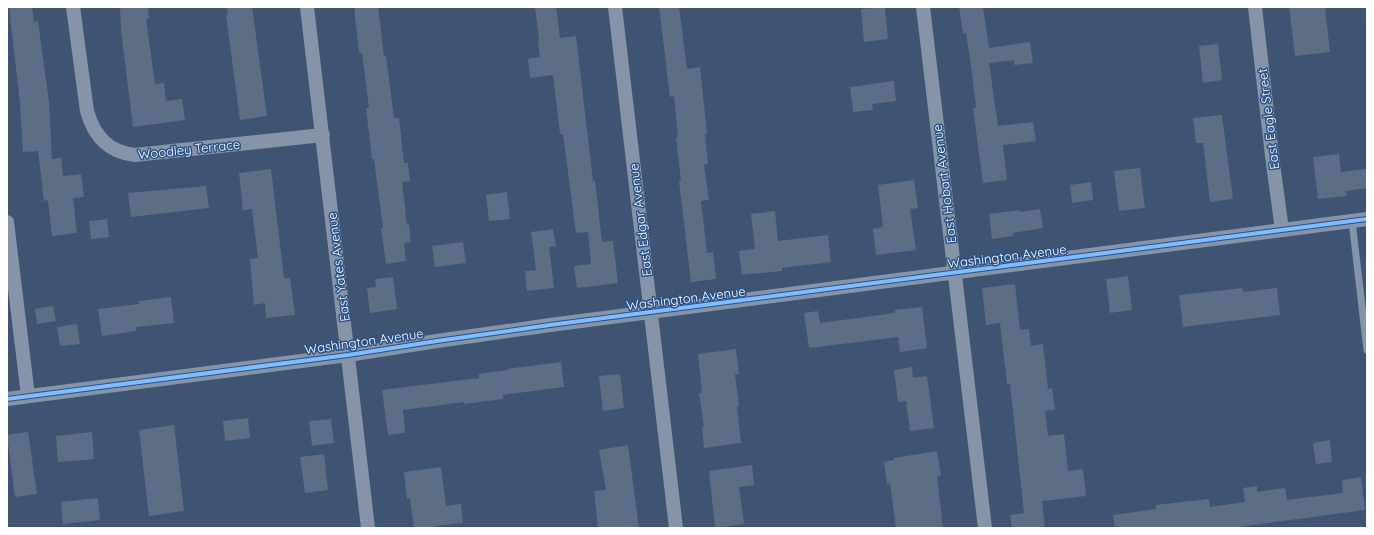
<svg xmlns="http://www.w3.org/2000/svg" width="1374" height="535" font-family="Quicksand,sans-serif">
  <rect width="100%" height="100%" fill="#3f5473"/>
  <!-- building -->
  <path fill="#5c6d85" d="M 9,7 L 32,7 L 34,22 L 38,21 L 49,102 L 52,159 L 61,158 L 63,176 L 81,174 L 84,197 L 73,198 L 77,233 L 52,236 L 48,200 L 44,201 L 38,151 L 23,152 L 20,104 Z
    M 120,7 L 148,7 L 149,19 L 146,19 L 155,84 L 164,83 L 166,101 L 182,99 L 185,120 L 133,127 L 121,31 Z
    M 227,7 L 252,7 L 267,116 L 240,120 L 226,15 L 228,15 Z
    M 354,7 L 378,7 L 384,56 L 386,56 L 394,118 L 399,118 L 404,163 L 408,163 L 410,181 L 402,182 L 407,225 L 409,224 L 411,242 L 404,243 L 406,261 L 386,264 L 381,228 L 383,228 L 374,159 L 372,159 L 366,108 L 369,108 L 362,53 L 359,53 Z
    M 535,7 L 556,7 L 560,38 L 576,36 L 593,181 L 595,181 L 602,242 L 613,241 L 618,283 L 577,288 L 574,266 L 591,264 L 588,232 L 576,233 L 563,134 L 560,134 L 553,75 L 530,78 L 528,59 L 540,57 L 538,40 L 539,40 Z
    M 659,7 L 679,7 L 687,69 L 700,67 L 707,133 L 705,134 L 708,164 L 704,165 L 709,200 L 701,201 L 707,253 L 713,252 L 716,279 L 691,282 L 679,181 L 681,181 L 676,138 L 678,137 L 674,96 L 670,97 Z
    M 885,7 L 888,39 L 864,42 L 861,9 Z
    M 959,7 L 983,7 L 989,48 L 1030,42 L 1033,63 L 1014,65 L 1014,60 L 989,63 L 998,126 L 1033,122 L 1036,141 L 1003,145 L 1007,180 L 983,183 L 973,108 L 976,107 L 971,65 L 966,33 L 963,33 Z
    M 1289,7 L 1325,7 L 1330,52 L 1295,56 Z
    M 1218,44 L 1222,80 L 1203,83 L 1199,46 Z
    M 894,81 L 896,101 L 872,104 L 873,110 L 853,112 L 850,87 Z
    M 1222,115 L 1233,199 L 1210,202 L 1203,143 L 1196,143 L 1193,118 Z
    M 1339,154 L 1341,172 L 1367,169 L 1367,188 L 1346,191 L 1347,196 L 1318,199 L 1313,157 Z
    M 1140,168 L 1145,208 L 1119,211 L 1114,171 Z
    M 271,169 L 284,278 L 290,278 L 295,315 L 266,318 L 265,303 L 254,305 L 250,259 L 258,258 L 252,209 L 243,210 L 239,173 Z
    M 914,180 L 918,208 L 910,209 L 916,250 L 876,255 L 873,229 L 883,227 L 878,185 Z
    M 1091,182 L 1093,200 L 1072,203 L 1070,185 Z
    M 206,186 L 209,208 L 131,217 L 128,193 Z
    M 507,192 L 510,219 L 489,221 L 486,195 Z
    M 1040,209 L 1043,228 L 1013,233 L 1013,236 L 992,239 L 989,214 L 1019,210 L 1020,212 Z
    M 775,211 L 778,241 L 828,235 L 831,262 L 782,268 L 782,271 L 742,275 L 739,251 L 755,249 L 751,214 Z
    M 107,219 L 109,237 L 91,239 L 89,221 Z
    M 553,229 L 556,246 L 549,247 L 554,288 L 527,291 L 525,271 L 536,270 L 531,232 Z
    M 463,242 L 466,263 L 435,267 L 432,246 Z
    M 1128,276 L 1132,310 L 1110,313 L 1106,279 Z
    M 393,277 L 397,309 L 370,313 L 367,288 L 376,287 L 375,279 Z
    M 1015,284 L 1020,330 L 1029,329 L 1031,346 L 1043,344 L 1048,389 L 1052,388 L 1055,410 L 1045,411 L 1048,436 L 1064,434 L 1068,471 L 1083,469 L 1086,496 L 1042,501 L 1045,528 L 1012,528 L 1010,515 L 1024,513 L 1010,384 L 1007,384 L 1000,323 L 986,325 L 982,288 Z
    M 1243,288 L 1243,292 L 1277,288 L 1280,315 L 1183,327 L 1179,295 Z
    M 171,297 L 174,323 L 136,327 L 136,331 L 102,336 L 98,309 L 139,304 L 139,301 Z
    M 53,306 L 56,321 L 37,324 L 35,309 Z
    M 922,307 L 927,348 L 900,352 L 898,337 L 809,348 L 804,313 L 818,311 L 820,323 L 895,313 L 895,310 Z
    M 77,324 L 80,344 L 60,346 L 57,327 Z
    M 736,349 L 739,374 L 735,374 L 739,406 L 737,407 L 741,443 L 704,448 L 702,427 L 704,427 L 699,393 L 702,393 L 698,354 Z
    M 561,362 L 564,387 L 503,395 L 503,399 L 464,404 L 464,402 L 403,410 L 405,433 L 388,435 L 382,390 L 479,378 L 479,374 L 507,370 L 507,369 Z
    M 912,367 L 913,378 L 927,376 L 934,428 L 910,431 L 906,401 L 898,402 L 894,370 Z
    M 620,374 L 624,408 L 603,411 L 599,376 Z
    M 248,418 L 250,438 L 225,441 L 223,421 Z
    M 331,419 L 334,443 L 312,446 L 309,421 Z
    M 174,425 L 184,511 L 149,516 L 139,430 Z
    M 28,432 L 37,494 L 15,497 L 7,435 Z
    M 92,432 L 94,459 L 58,462 L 56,436 Z
    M 1330,440 L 1332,462 L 1316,464 L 1313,443 Z
    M 628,445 L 639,528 L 598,528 L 594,491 L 606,490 L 599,450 Z
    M 937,451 L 941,476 L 937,476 L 943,528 L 896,528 L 890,483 L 887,484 L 884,462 L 894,460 L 894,458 Z
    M 324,454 L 328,490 L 305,493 L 300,457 Z
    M 752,465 L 754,485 L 739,487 L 744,524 L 715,528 L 709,471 Z
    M 441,467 L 446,506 L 461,504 L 463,523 L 436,526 L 436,528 L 414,528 L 410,498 L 407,499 L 404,472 Z
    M 1361,477 L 1365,510 L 1232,528 L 1115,528 L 1113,515 L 1156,509 L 1156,505 L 1209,499 L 1210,507 L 1245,502 L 1243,488 L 1257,486 L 1257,492 L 1285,488 L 1287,500 L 1343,493 L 1342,480 Z
    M 98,498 L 100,520 L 63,524 L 61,502 Z"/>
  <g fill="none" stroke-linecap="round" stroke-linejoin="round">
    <!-- lane -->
    <path stroke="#8694a8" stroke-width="7" d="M 1352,221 L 1367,350"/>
    <!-- street -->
    <path stroke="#8694a8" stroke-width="14" d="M 73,7 L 87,111 C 94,136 108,152 135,155 L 323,135
      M 307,7 L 368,528
      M 615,7 L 676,528
      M 923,7 L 985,528
      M 1255,7 L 1272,156 L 1282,230
      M 7,222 L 28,396
      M 7,399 L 348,355 L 437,341 L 550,325 L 1367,219"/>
    <defs>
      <path id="cycleway" d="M 7,399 L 348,355 L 437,341 L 550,325 L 1367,219"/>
    </defs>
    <!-- cycleway casing -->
    <use href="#cycleway" stroke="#295089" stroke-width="6"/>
    <!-- cycleway -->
    <use href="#cycleway" stroke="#80bcff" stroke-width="4"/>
  </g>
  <g text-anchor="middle" stroke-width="3" stroke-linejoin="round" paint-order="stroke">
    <!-- street labels -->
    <g font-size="13" fill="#fff" stroke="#295089">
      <text transform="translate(1268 119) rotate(-97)" y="5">East Eagle Street</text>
      <text transform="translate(189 149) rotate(-6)" y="5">Woodley Terrace</text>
      <text transform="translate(944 184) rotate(-97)" y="5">East Hobart Avenue</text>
      <text transform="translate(640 220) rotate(-97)" y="5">East Edgar Avenue</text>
      <text transform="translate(1007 256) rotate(-7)" y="5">Washington Avenue</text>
      <text transform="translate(338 267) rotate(-97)" y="5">East Yates Avenue</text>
      <text transform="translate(686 298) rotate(-7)" y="5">Washington Avenue</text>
      <text transform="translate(364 341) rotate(-8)" y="5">Washington Avenue</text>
    </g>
  </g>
  <!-- border -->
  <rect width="1374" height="535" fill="none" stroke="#ffffff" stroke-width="16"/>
</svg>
